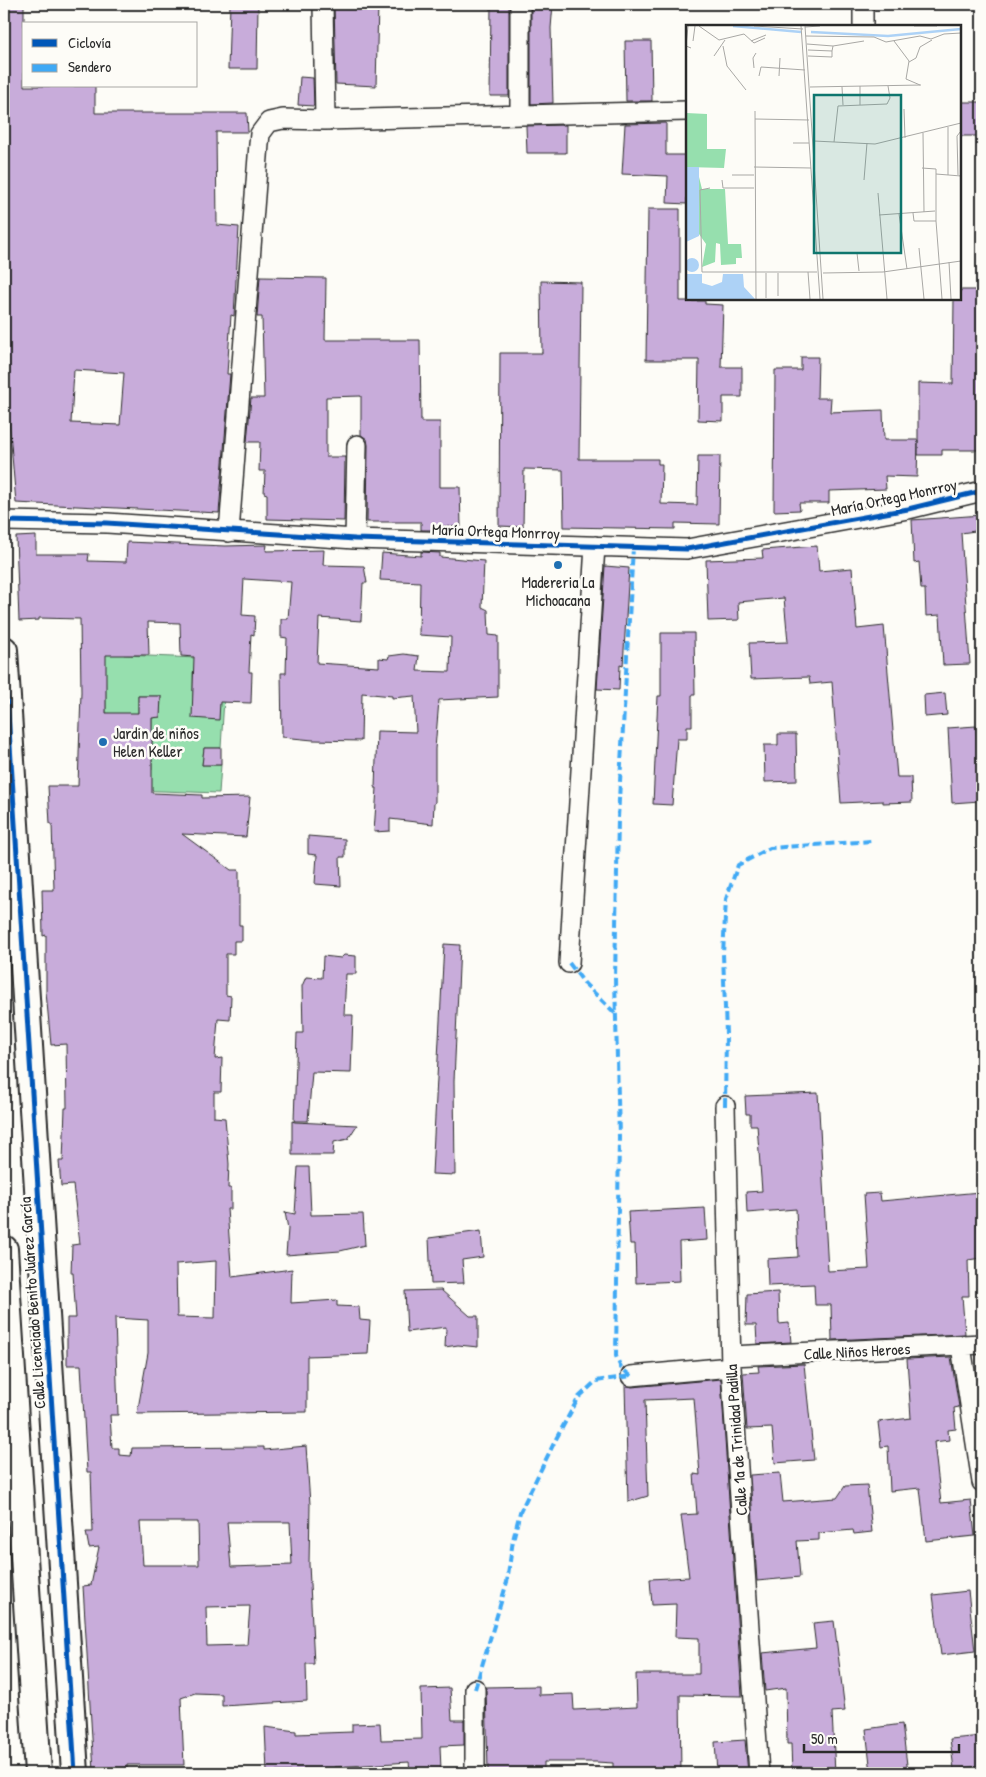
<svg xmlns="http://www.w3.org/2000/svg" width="986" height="1777" font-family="'Patrick Hand',sans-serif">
  <rect width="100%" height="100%" fill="#fdfcf7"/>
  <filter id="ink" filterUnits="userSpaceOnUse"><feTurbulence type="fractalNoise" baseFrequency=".02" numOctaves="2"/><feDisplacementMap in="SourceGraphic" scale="10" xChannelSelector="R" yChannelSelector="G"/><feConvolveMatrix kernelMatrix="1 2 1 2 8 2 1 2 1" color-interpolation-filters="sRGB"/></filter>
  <g filter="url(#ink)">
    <!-- green -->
    <path fill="#96dfae" stroke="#60856c" d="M 105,638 L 124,655 L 222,659 L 193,672 L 193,697 L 224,699 L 221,748 L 204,748 L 202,765 L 221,765 L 219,793 L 132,790 L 152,770 L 152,718 L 160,717 L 161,696 L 138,696 L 138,718 L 106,713 Z"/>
    <!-- building -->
    <path fill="#c8acda" stroke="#2b2b2b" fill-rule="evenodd" d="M 4,4 L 24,4 L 24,86 L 95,86 L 95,113 L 247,113 L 248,132 L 216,132 L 217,225 L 239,227 L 234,316 L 231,315 L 227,374 L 230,374 L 219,513 L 16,503 L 4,361 ZM 74,370 L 124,373 L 120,425 L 71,423 Z
      M 230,4 L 258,4 L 257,69 L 228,69 Z
      M 334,4 L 378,4 L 376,86 L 336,84 Z
      M 491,4 L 509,4 L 509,96 L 490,96 Z
      M 531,4 L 553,4 L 551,28 L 553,103 L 531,104 Z
      M 625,41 L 651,41 L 652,101 L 626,101 Z
      M 300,77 L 313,78 L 314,106 L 298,105 Z
      M 960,102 L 982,102 L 982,136 L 960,136 Z
      M 666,123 L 666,155 L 687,155 L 687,204 L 667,203 L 668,176 L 622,174 L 625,124 Z
      M 566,125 L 566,153 L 527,153 L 526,126 Z
      M 648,209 L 680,209 L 680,301 L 705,301 L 705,304 L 723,305 L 721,367 L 742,367 L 742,397 L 723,397 L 723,421 L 698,420 L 699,360 L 646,360 Z
      M 260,277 L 326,278 L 325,340 L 420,340 L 421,422 L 440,422 L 440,487 L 460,487 L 461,527 L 441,526 L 441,530 L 421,530 L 421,522 L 367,522 L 368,445 L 367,439 L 361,435 L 361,396 L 326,397 L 326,457 L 345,457 L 344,521 L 267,519 L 267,494 L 264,493 L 265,471 L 259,471 L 260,442 L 247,442 L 251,398 L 264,398 L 262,317 L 257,317 Z
      M 541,281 L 581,282 L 579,459 L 658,459 L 658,464 L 662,464 L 661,504 L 697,505 L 698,456 L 720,456 L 719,524 L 675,523 L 675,529 L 564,527 L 563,470 L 524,469 L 523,527 L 499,526 L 500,353 L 542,353 Z
      M 960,290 L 982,290 L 982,450 L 942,450 L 942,455 L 918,455 L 918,383 L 953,384 L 954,299 L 960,299 Z
      M 801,357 L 818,357 L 817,398 L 831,398 L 830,412 L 883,410 L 884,440 L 918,440 L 917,477 L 885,476 L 886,489 L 829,491 L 829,503 L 799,503 L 800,510 L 774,511 L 775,370 L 801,370 Z
      M 982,515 L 982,530 L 961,533 L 970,664 L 943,665 L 940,615 L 926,616 L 925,589 L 921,589 L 919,562 L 914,563 L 912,520 Z
      M 36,536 L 36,554 L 89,554 L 88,561 L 126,562 L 127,542 L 225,546 L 267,545 L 266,551 L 324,550 L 323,565 L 364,566 L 367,583 L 363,583 L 361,621 L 319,618 L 317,663 L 379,667 L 379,658 L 388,659 L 389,656 L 404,654 L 419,656 L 417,671 L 450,672 L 451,637 L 419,635 L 420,582 L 380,580 L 382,553 L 421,556 L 421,552 L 440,553 L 440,557 L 484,561 L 482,607 L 488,610 L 489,635 L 498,636 L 498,697 L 439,700 L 435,749 L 435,803 L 434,803 L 433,824 L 390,819 L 390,831 L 374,832 L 377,788 L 375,788 L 377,731 L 416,732 L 414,696 L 392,698 L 392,696 L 362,693 L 361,741 L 313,740 L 282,737 L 281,673 L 286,673 L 287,638 L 281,637 L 281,619 L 288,619 L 291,582 L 244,579 L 242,615 L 255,616 L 254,635 L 251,634 L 249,672 L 252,672 L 251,703 L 220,702 L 219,720 L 192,718 L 194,657 L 181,656 L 180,623 L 148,622 L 149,655 L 106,655 L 106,713 L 138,713 L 138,696 L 161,696 L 160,717 L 152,718 L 152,793 L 202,795 L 202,798 L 250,797 L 246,837 L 182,834 L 231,870 L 239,870 L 239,925 L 242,925 L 242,941 L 234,941 L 234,954 L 226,954 L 226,995 L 231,996 L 230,1020 L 218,1019 L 215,1059 L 222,1058 L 221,1092 L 214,1092 L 214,1117 L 225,1118 L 229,1164 L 228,1188 L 231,1188 L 231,1209 L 227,1209 L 232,1277 L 292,1269 L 291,1303 L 337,1300 L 337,1306 L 359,1307 L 360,1320 L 370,1321 L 368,1354 L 307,1356 L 307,1412 L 137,1414 L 148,1353 L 148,1320 L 115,1318 L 118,1415 L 110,1415 L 112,1448 L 119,1448 L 119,1455 L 131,1456 L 132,1448 L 264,1447 L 264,1450 L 306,1446 L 310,1504 L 309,1564 L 314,1664 L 306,1664 L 307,1701 L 222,1706 L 222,1694 L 195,1693 L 181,1698 L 184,1765 L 127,1765 L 127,1772 L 94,1772 L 83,1586 L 91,1585 L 99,1547 L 89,1548 L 86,1532 L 93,1532 L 91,1472 L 87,1472 L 81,1365 L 67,1365 L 67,1318 L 76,1318 L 73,1273 L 71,1273 L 72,1245 L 80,1244 L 73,1185 L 61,1186 L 59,1161 L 63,1161 L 65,1108 L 67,1108 L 66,1044 L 51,1045 L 46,992 L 46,935 L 43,936 L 42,890 L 54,890 L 52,824 L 50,824 L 48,786 L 78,786 L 81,692 L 80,619 L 39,618 L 39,620 L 19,621 L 16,537 ZM 216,1261 L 215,1318 L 177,1317 L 176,1264 ZM 140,1522 L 198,1522 L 199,1565 L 143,1565 ZM 227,1522 L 290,1522 L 292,1565 L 231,1567 ZM 250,1606 L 247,1645 L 207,1646 L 206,1607 Z
      M 817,546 L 819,571 L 852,568 L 857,629 L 884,626 L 897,777 L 911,777 L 912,802 L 883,803 L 883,801 L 841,803 L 832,682 L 810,684 L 809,677 L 751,679 L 749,643 L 788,642 L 784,598 L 738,602 L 739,620 L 708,621 L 706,560 L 763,558 L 762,550 Z
      M 605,566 L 629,568 L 623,666 L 620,665 L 619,690 L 597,689 Z
      M 661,633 L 694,633 L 695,695 L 692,695 L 692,726 L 687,726 L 687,739 L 677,739 L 672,805 L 653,804 L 658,696 L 661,696 Z
      M 945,693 L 947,715 L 925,717 L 924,695 Z
      M 976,726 L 980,801 L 952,803 L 948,728 Z
      M 778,734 L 796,734 L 797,781 L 765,782 L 764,745 L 778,745 Z
      M 204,748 L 221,748 L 221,765 L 202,765 Z
      M 308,836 L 345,839 L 345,857 L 340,857 L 341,886 L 315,884 L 317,855 L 308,854 Z
      M 444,944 L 460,945 L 454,1081 L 455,1175 L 432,1174 Z
      M 344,955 L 356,956 L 356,974 L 346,974 L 344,1015 L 353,1015 L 351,1073 L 312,1072 L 308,1121 L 294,1121 L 297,1033 L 303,1033 L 302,986 L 306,977 L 322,978 L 323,956 L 341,958 Z
      M 818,1093 L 828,1271 L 869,1269 L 864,1194 L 880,1193 L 881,1201 L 980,1192 L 982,1219 L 977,1220 L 981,1258 L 968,1260 L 969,1296 L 962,1296 L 965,1334 L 832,1340 L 831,1305 L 815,1305 L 814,1284 L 768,1286 L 767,1259 L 798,1257 L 796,1209 L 747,1213 L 746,1192 L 762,1191 L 757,1125 L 750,1125 L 750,1114 L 746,1114 L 745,1096 Z
      M 292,1121 L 295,1122 L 357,1125 L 348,1139 L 334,1142 L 333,1155 L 292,1155 Z
      M 298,1167 L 309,1167 L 311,1215 L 363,1214 L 365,1245 L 340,1251 L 286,1255 L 288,1229 L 285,1212 L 295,1214 Z
      M 705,1208 L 707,1240 L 679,1242 L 680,1281 L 636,1283 L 635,1244 L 630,1244 L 628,1212 Z
      M 481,1231 L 483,1257 L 462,1260 L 464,1283 L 431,1284 L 429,1238 Z
      M 441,1290 L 470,1316 L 478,1316 L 478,1347 L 458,1345 L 445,1347 L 446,1327 L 407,1332 L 405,1291 Z
      M 778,1292 L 779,1324 L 789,1323 L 791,1342 L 757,1344 L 756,1325 L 746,1325 L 747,1294 Z
      M 951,1357 L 959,1407 L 954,1408 L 956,1429 L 948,1430 L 949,1440 L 934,1442 L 941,1503 L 971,1500 L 975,1536 L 926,1541 L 920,1488 L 890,1491 L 888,1446 L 881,1447 L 878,1422 L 911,1418 L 907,1359 Z
      M 804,1364 L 814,1460 L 775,1463 L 772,1428 L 747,1429 L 743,1373 L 759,1372 L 758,1366 Z
      M 721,1379 L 742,1696 L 680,1695 L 681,1773 L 633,1773 L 633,1770 L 613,1769 L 613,1763 L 596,1762 L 544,1762 L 544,1772 L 488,1773 L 486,1687 L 539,1686 L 539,1695 L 573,1694 L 574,1710 L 637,1707 L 636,1674 L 699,1674 L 699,1638 L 675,1637 L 676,1604 L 652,1605 L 650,1579 L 689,1577 L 681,1515 L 697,1514 L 694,1474 L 700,1475 L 694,1398 L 645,1400 L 648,1496 L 628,1502 L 625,1385 L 632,1387 Z
      M 780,1473 L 783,1502 L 837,1498 L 845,1486 L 867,1485 L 872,1532 L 854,1534 L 853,1530 L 819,1533 L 819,1540 L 797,1541 L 800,1577 L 757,1581 L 750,1475 Z
      M 968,1591 L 975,1651 L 941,1655 L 933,1595 Z
      M 834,1621 L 845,1711 L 832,1712 L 835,1773 L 792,1773 L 791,1744 L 787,1744 L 786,1688 L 765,1691 L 762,1653 L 816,1648 L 813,1623 Z
      M 450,1688 L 452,1720 L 464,1720 L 464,1745 L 440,1746 L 441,1770 L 410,1770 L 409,1762 L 335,1767 L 335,1771 L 267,1772 L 265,1727 L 296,1731 L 296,1734 L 352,1732 L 352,1724 L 380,1723 L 381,1740 L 422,1739 L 421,1689 Z
      M 902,1724 L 908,1773 L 871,1773 L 866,1729 Z
      M 982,1736 L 982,1766 L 954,1769 L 950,1739 Z
      M 745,1740 L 748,1773 L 717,1773 L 715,1742 Z"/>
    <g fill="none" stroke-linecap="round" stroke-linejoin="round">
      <defs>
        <path id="street" d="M 323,4 L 325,120
          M 863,4 L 863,26
          M 520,115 L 520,4
          M 4,521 L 107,523 L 355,539 L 687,549 L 908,509 L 982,491
          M 229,532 L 259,144 L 260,134 L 269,122 L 283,119 L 325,120 L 687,111
          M 355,539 L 357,445
          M 569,963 L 595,546
          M 725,1106 L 731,1367 L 759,1773
          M 961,1346 L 982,1482
          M 731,1356 L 982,1344
          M 631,1376 L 731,1367
          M 475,1689 L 475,1773"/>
        <path id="secondary" d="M 4,650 L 75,1773
          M 4,1249 L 38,1773"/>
      </defs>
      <!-- street casing -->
      <use href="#street" stroke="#2b2b2b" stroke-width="22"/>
      <!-- secondary casing -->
      <use href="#secondary" stroke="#2b2b2b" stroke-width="30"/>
      <!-- street -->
      <use href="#street" stroke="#fdfcf7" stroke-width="19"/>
      <!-- secondary -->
      <use href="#secondary" stroke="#fdfcf7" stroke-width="26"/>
      <!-- quiet -->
      <path stroke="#3fa9f5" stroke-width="4" stroke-dasharray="8 4" stroke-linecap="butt" d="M 569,963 L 585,984 L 617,1015
        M 725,1106 L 726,1034 L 723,954 L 726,899 L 738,865 L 770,848 L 872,841
        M 631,1376 L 621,1368 L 616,1356 L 619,1137 L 615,979 L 618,818 L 633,547
        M 475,1689 L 507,1582 L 513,1540 L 520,1512 L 556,1439 L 579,1397 L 596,1381 L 631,1376"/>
      <defs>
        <path id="cycleway" d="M 4,521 L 107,523 L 355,539 L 687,549 L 908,509 L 982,491
          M 4,650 L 75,1773"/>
      </defs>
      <!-- cycleway casing -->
      <use href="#cycleway" stroke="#fdfcf7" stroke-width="8"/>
      <!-- cycleway -->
      <use href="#cycleway" stroke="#0057b8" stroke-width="5"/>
    </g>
  </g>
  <!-- markers -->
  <g fill="#1f6fb2" stroke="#fdfcf7" stroke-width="2">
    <circle cx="558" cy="565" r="5"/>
    <circle cx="103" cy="742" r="5"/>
  </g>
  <g text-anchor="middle" stroke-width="5" stroke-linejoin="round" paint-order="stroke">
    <!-- street labels -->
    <g font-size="16" fill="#2b2b2b" stroke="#fdfcf7">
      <text transform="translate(894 497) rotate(-12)" y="6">María Ortega Monrroy</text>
      <text transform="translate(496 531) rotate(2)" y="6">María Ortega Monrroy</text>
      <text transform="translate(32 1303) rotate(-94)" y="6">Calle Licenciado Benito Juárez García</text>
      <text transform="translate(857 1351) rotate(-3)" y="6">Calle Niños Heroes</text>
      <text transform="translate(736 1440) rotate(-94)" y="6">Calle 1a de Trinidad Padilla</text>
    </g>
    <!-- poi labels -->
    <g font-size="16" fill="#2b2b2b" stroke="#fdfcf7">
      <text x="558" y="588">Madereria La<tspan x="558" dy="18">Michoacana</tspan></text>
      <text x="113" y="739" text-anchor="start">Jardin de niños<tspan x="113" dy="18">Helen Keller</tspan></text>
    </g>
  </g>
  <!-- overview -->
  <g transform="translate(686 25)">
    <rect width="275" height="275" fill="#fdfcf7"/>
    <path d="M 0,88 L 21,89 L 21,124 L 40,124 L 38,143 L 0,142 ZM 13,152 L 16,164 L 39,164 L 42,219 L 55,219 L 56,233 L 50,233 L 50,239 L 35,240 L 34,219 L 30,218 L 29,237 L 16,242 L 20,219 L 13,209 Z" fill="#96dfae"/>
    <path d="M 0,142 L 13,142 L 13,211 L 0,217 ZM-1 240a7 7 0 1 1 14 0a7 7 0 1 1-14 0ZM 0,249 L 16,249 L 16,258 L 26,261 L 36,257 L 37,249 L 57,249 L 58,262 L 69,274 L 0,274 Z" fill="#add2f6"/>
    <path fill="none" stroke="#add2f6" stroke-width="2.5" d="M 47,1 L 115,7M 125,7 L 202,11 L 275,4"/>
    <path fill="none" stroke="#a9a8a5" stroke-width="1" d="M 2,1 L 0,21 L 5,23M 13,1 L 33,15 L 58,9 L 68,18 L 79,13M 68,1 L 117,4M 115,1 L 134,274M 119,1 L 137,274M 228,1 L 251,1M 119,2 L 134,1M 120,11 L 188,12 L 200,17 L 234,11 L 245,14 L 258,9 L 275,8M 7,16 L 9,1M 65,16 L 80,10M 208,16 L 223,36 L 220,54 L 234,60M 121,19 L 147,21 L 146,26 L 122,25M 37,21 L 41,41 L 60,65M 147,21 L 178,16M 28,31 L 39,15M 122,31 L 146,32 L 146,26M 223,37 L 230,33 L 234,22 L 246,15M 68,43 L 67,33 L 70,28M 73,51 L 75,42 L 119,45M 93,51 L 94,33M 124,62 L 235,60M 156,62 L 157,80M 174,80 L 174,61M 218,84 L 219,113M 69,86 L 70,274M 69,94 L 123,95M 237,108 L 238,187M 128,116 L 189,119 L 275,98M 148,117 L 152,81 L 201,79 L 204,73 L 202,61M 107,118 L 123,118M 68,142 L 125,143M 236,143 L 250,144 L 250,196 L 256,274M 250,149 L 275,151M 46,150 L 68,150M 262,150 L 262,102M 272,150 L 271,111 L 275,106M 36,155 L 37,163 L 68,163M 178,155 L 181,118M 24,163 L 14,165 L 16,247 L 131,247M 192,168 L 201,274M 227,188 L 228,196 L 250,196M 213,189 L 221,244M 193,190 L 249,186M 233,223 L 238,274M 135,228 L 183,228M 171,228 L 173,246M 263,237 L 265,274M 122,247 L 124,274M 80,248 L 80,273M 92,248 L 92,271M 137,248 L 197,247 L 275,236"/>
    <path fill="#0f766e" fill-opacity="0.15" stroke="#0f766e" stroke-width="2.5" d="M 128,70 L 215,70 L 215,228 L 128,228 Z"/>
    <rect width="275" height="275" fill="none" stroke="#2b2b2b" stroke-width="2.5"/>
  </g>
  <!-- margin -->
  <rect width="986" height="1777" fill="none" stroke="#fdfcf7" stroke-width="20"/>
  <rect x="10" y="10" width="966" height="1757" fill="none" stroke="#2b2b2b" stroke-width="2" filter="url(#ink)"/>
  <!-- legend -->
  <rect x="22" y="22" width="175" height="65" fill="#fdfcf7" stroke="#a9a8a5"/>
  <rect x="32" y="39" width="25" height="8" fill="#0057b8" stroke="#a9a8a5"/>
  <text x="68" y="48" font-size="15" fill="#2b2b2b">Ciclovía</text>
  <rect x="32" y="64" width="25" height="8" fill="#3fa9f5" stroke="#a9a8a5"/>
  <text x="68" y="72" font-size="15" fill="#2b2b2b">Sendero</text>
  <!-- scale -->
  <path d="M804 1744v8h155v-8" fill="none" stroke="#2b2b2b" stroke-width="2.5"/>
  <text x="811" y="1744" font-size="15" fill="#2b2b2b" stroke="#fdfcf7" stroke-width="4" paint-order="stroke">50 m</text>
</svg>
